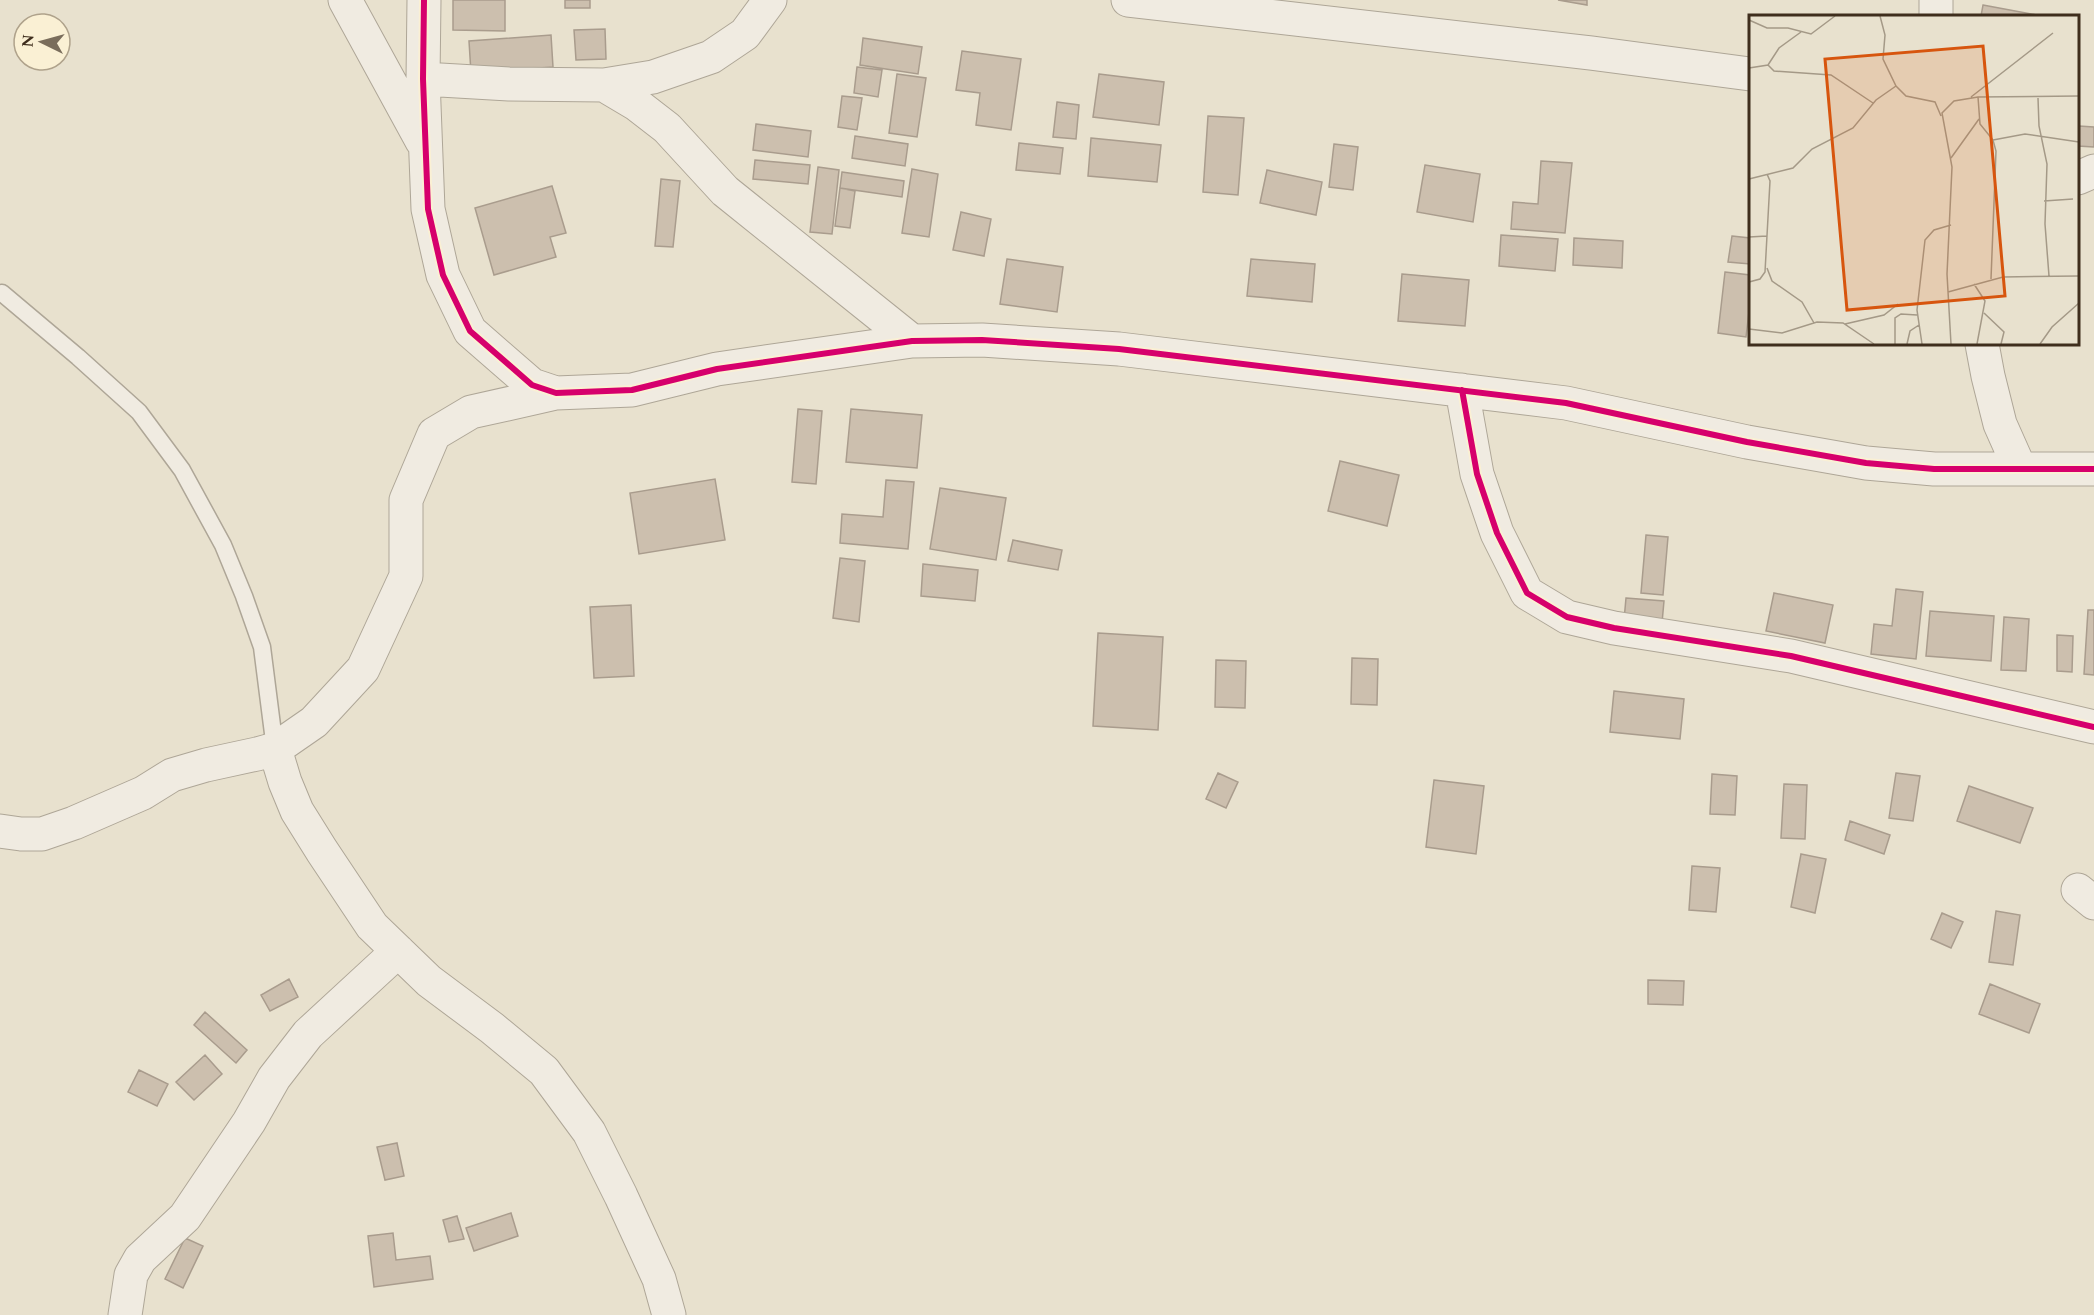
<svg xmlns="http://www.w3.org/2000/svg" width="2094" height="1315" font-family="Spectral,serif">
  <rect width="100%" height="100%" fill="#e8e1ce"/>
  <!-- building -->
  <path fill="#ccbfae" stroke="#a99c8d" stroke-width="1.5" d="M 453,0 L 505,0 L 505,31 L 453,30 Z
    M 565,0 L 590,0 L 590,8 L 565,8 Z
    M 1558,0 L 1587,0 L 1587,5 Z
    M 1983,5 L 2037,15 L 2037,16 L 1981,16 Z
    M 605,29 L 606,59 L 576,60 L 574,30 Z
    M 551,35 L 553,67 L 471,73 L 469,41 Z
    M 863,38 L 922,47 L 918,74 L 860,65 Z
    M 962,51 L 1021,59 L 1011,130 L 976,125 L 980,93 L 956,90 Z
    M 857,67 L 882,70 L 878,97 L 854,93 Z
    M 897,74 L 926,78 L 917,137 L 889,133 Z
    M 1099,74 L 1164,82 L 1159,125 L 1093,117 Z
    M 842,96 L 862,98 L 857,130 L 838,127 Z
    M 1057,102 L 1079,105 L 1076,139 L 1053,137 Z
    M 1208,116 L 1244,118 L 1238,195 L 1203,192 Z
    M 756,124 L 811,131 L 808,157 L 753,150 Z
    M 2079,126 L 2094,127 L 2094,147 L 2078,146 Z
    M 855,136 L 908,144 L 905,166 L 852,158 Z
    M 1091,138 L 1161,145 L 1157,182 L 1088,176 Z
    M 1019,143 L 1063,148 L 1060,174 L 1016,170 Z
    M 1334,144 L 1358,147 L 1353,190 L 1329,187 Z
    M 755,160 L 810,165 L 808,184 L 753,179 Z
    M 1541,161 L 1572,163 L 1565,233 L 1511,229 L 1513,202 L 1538,204 Z
    M 1425,165 L 1480,174 L 1473,222 L 1417,212 Z
    M 818,167 L 839,170 L 832,234 L 810,232 Z
    M 912,169 L 938,174 L 929,237 L 902,233 Z
    M 1267,170 L 1322,182 L 1316,215 L 1260,203 Z
    M 842,172 L 904,181 L 902,197 L 840,188 Z
    M 661,179 L 680,181 L 673,247 L 655,246 Z
    M 552,186 L 566,233 L 550,237 L 556,257 L 494,275 L 475,208 Z
    M 840,188 L 855,191 L 850,228 L 835,226 Z
    M 961,212 L 991,219 L 984,256 L 953,250 Z
    M 1501,235 L 1558,239 L 1555,271 L 1499,266 Z
    M 1732,236 L 1750,238 L 1750,264 L 1728,262 Z
    M 1574,238 L 1623,241 L 1622,268 L 1573,265 Z
    M 1007,259 L 1063,267 L 1057,312 L 1000,304 Z
    M 1251,259 L 1315,264 L 1312,302 L 1247,296 Z
    M 1725,272 L 1750,275 L 1750,303 L 1746,337 L 1718,333 Z
    M 1402,274 L 1469,280 L 1465,326 L 1398,321 Z
    M 798,409 L 822,411 L 816,484 L 792,482 Z
    M 851,409 L 922,415 L 917,468 L 846,462 Z
    M 1340,461 L 1399,475 L 1387,526 L 1328,511 Z
    M 715,479 L 725,540 L 639,554 L 630,493 Z
    M 886,480 L 914,482 L 908,549 L 840,543 L 842,514 L 883,517 Z
    M 940,488 L 1006,498 L 996,560 L 930,549 Z
    M 1646,535 L 1668,537 L 1663,595 L 1641,593 Z
    M 1013,540 L 1062,550 L 1058,570 L 1008,561 Z
    M 840,558 L 865,561 L 859,622 L 833,618 Z
    M 923,564 L 978,570 L 975,601 L 921,596 Z
    M 1896,589 L 1923,592 L 1916,659 L 1871,654 L 1874,624 L 1892,626 Z
    M 1774,593 L 1833,605 L 1825,643 L 1766,631 Z
    M 1626,598 L 1664,601 L 1662,623 L 1624,620 Z
    M 631,605 L 634,676 L 594,678 L 590,607 Z
    M 2088,610 L 2094,610 L 2094,675 L 2084,674 Z
    M 1930,611 L 1994,616 L 1991,661 L 1926,656 Z
    M 2004,617 L 2029,619 L 2026,671 L 2001,670 Z
    M 1098,633 L 1163,637 L 1158,730 L 1093,726 Z
    M 2057,635 L 2073,636 L 2072,672 L 2057,671 Z
    M 1352,658 L 1378,659 L 1377,705 L 1351,704 Z
    M 1216,660 L 1246,661 L 1245,708 L 1215,707 Z
    M 1614,691 L 1684,699 L 1680,739 L 1610,732 Z
    M 1218,773 L 1238,782 L 1226,808 L 1206,799 Z
    M 1896,773 L 1920,776 L 1913,821 L 1889,818 Z
    M 1712,774 L 1737,776 L 1735,815 L 1710,814 Z
    M 1434,780 L 1484,786 L 1476,854 L 1426,847 Z
    M 1784,784 L 1807,785 L 1805,839 L 1781,838 Z
    M 1969,786 L 2033,808 L 2020,843 L 1957,821 Z
    M 1850,821 L 1890,835 L 1884,854 L 1845,840 Z
    M 1801,854 L 1826,859 L 1815,913 L 1791,907 Z
    M 1692,866 L 1720,868 L 1716,912 L 1689,910 Z
    M 1996,911 L 2020,915 L 2013,965 L 1989,962 Z
    M 1942,913 L 1963,922 L 1951,948 L 1931,939 Z
    M 289,979 L 298,997 L 270,1011 L 261,995 Z
    M 1648,980 L 1684,981 L 1683,1005 L 1648,1004 Z
    M 1990,984 L 2040,1004 L 2029,1033 L 1979,1014 Z
    M 205,1012 L 247,1050 L 236,1063 L 194,1025 Z
    M 205,1055 L 222,1074 L 194,1100 L 176,1082 Z
    M 139,1070 L 168,1084 L 157,1106 L 128,1092 Z
    M 397,1143 L 404,1176 L 385,1180 L 377,1147 Z
    M 511,1213 L 518,1236 L 474,1251 L 466,1228 Z
    M 457,1216 L 464,1239 L 449,1242 L 443,1220 Z
    M 393,1233 L 396,1260 L 430,1256 L 433,1279 L 374,1287 L 368,1236 Z
    M 185,1238 L 203,1246 L 183,1288 L 165,1279 Z"/>
  <g fill="none" stroke-linecap="round" stroke-linejoin="round">
    <defs>
      <path id="service" d="M 2,293 L 78,357 L 139,412 L 182,470 L 223,545 L 244,596 L 262,647 L 275,749"/>
      <path id="minor" d="M 345,0 L 422,141
        M 424,0 L 423,79 L 428,209 L 443,275 L 470,331 L 532,385 L 556,393 L 632,390 L 717,369 L 912,341 L 982,340 L 1119,349 L 1566,403 L 1747,442 L 1866,463 L 1934,469 L 2094,469
        M 1128,0 L 1591,53 L 1750,74
        M 1936,0 L 1936,16
        M 423,79 L 509,84 L 604,85 L 653,77 L 711,57 L 745,34 L 770,0
        M 604,85 L 636,104 L 667,128 L 725,191 L 912,341
        M 2078,178 L 2094,171
        M 1982,344 L 1988,376 L 2000,424 L 2020,469
        M 1462,390 L 1477,474 L 1497,533 L 1527,593 L 1567,617 L 1614,628 L 1791,656 L 2094,727
        M 275,749 L 285,782 L 297,811 L 322,851 L 372,926 L 429,981 L 492,1028 L 544,1071 L 589,1132 L 621,1196 L 659,1279 L 669,1315
        M 0,831 L 21,834 L 42,834 L 74,823 L 143,793 L 172,775 L 206,765 L 257,754 L 275,749 L 314,722 L 363,669 L 406,576 L 406,500 L 434,434 L 471,412 L 556,393
        M 2078,890 L 2094,903
        M 125,1315 L 131,1275 L 140,1259 L 185,1217 L 249,1122 L 274,1078 L 308,1034 L 398,951"/>
    </defs>
    <!-- service casing -->
    <use href="#service" stroke="#aea697" stroke-width="19"/>
    <!-- minor casing -->
    <use href="#minor" stroke="#aea697" stroke-width="35"/>
    <!-- service -->
    <use href="#service" stroke="#f0ebe1" stroke-width="16"/>
    <!-- minor -->
    <use href="#minor" stroke="#f0ebe1" stroke-width="33"/>
    <defs>
      <path id="cycleway" d="M 424,0 L 423,79 L 428,209 L 443,275 L 470,331 L 532,385 L 556,393 L 632,390 L 717,369 L 912,341 L 982,340 L 1119,349 L 1566,403 L 1747,442 L 1866,463 L 1934,469 L 2094,469
        M 1462,390 L 1477,474 L 1497,533 L 1527,593 L 1567,617 L 1614,628 L 1791,656 L 2094,727"/>
    </defs>
    <!-- cycleway casing -->
    <use href="#cycleway" stroke="#faf0d4" stroke-width="10"/>
    <!-- cycleway -->
    <use href="#cycleway" stroke="#d6006c" stroke-width="6"/>
  </g>
  <!-- overview -->
  <g transform="translate(1749 15)">
    <rect width="330" height="330" fill="#e8e1ce"/>
    <path fill="none" stroke="#a49987" stroke-width="1.5" d="M 131,1 L 136,20 L 134,44 L 147,71 L 157,81 L 186,87 L 192,101M 0,5 L 18,13 L 39,13 L 62,19 L 86,1M 19,50 L 25,56 L 82,60 L 124,88M 0,53 L 19,50 L 30,33 L 52,17M 222,82 L 304,18M 229,82 L 231,109 L 244,125 L 247,136 L 242,264M 289,83 L 290,111 L 298,149 L 296,209 L 300,261M 244,125 L 276,119 L 330,127M 202,143 L 230,104M 0,164 L 44,153 L 63,134 L 104,113 L 127,85 L 147,71M 295,186 L 324,184M 0,222 L 18,221M 18,253 L 23,266 L 53,287 L 65,308M 0,267 L 11,264 L 16,257 L 21,166 L 18,159M 225,269 L 236,286 L 228,329M 199,277 L 254,262 L 330,261M 235,298 L 255,317 L 252,329M 96,309 L 135,300 L 149,289M 0,314 L 33,318 L 68,307 L 94,308 L 125,329M 146,329 L 146,303 L 152,299 L 168,300M 158,329 L 161,316 L 170,310M 173,329 L 168,295 L 176,225 L 185,215 L 202,210M 202,329 L 198,259 L 203,152 L 193,98 L 205,86 L 229,82 L 330,81M 291,329 L 303,312 L 330,288"/>
    <path fill="#d7550e" fill-opacity="0.15" stroke="#d7550e" stroke-width="3" d="M 234,31 L 256,281 L 98,295 L 76,44 Z"/>
    <rect width="330" height="330" fill="none" stroke="#3f2e1d" stroke-width="3"/>
  </g>
  <!-- north arrow -->
  <g transform="translate(42 42) rotate(275)"><circle r="28" fill="#faf0d4" stroke="#afa28b" stroke-width="1.5"/>
  <path d="M0-4.5L10 22L0 15L-10 22Z" fill="#7a6d5b"/>
  <text y="-9" font-size="16" font-weight="bold" text-anchor="middle" fill="#3f2e1d">N</text>
  </g>
</svg>
